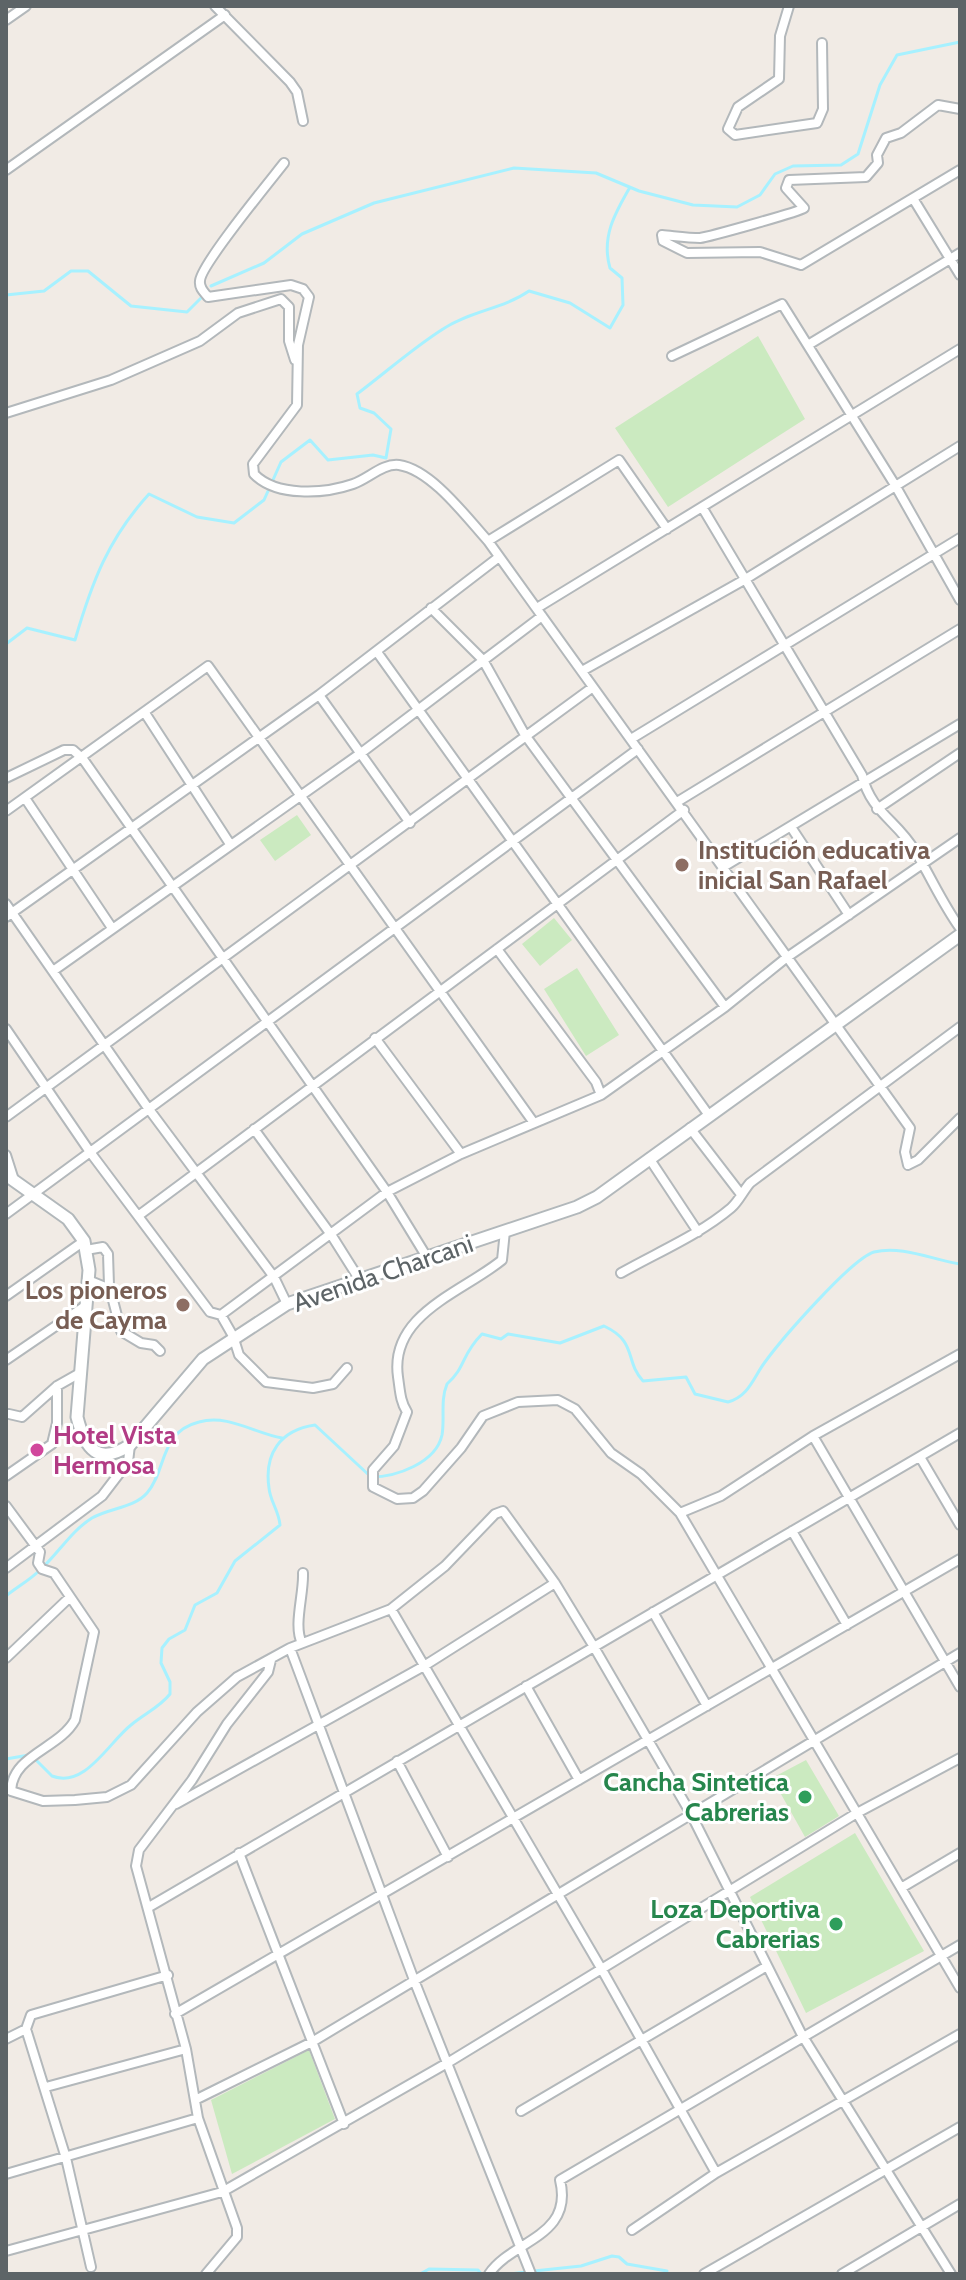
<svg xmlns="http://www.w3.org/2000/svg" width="966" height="2280" font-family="Cabin,sans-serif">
  <rect width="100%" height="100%" fill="#f1ebe5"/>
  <!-- green -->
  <path fill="#cbeac0" d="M 758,336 L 805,419 L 668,507 L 615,428 Z
    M 297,815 L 311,835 L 275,861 L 260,840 Z
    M 554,918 L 572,940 L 540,966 L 522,944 Z
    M 577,968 L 619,1035 L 586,1056 L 544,989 Z
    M 806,1760 L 839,1816 L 805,1837 L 772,1778 Z
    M 855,1833 L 924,1951 L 806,2013 L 750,1897 Z
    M 309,2050 L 335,2119 L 232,2174 L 211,2100 Z"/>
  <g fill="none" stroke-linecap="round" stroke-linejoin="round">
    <!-- stream -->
    <path stroke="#a7f1ff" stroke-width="3" d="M 211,286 L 264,263 L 302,234 L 374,203 L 514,168 L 596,173 L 639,191 L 693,205 L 737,207 L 760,195 L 775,174 L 793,166 L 841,165 L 858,154 L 880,85 L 897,55 L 960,42
      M 6,295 L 44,291 L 71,271 L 88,271 L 131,306 L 187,312 L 201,298
      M 6,644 L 27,628 L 75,640 C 92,582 108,539 149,494 L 197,517 L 234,523 L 264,500 L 281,462 L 310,440 L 328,460 L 373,455 L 386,458 L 391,429 L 374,413 L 360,408 L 357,394 C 385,373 413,348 443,329 C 470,311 503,309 529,291 L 570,303 L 610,328 L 623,305 L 622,278 L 610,268 C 601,237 615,213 630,187
      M 6,1596 C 17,1587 30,1580 40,1570 C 58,1554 71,1531 92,1518 C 109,1508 134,1508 147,1493 C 167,1470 159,1432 199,1422 C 228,1414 254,1433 282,1438
      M 6,1759 L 29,1755
      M 35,1759 L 52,1776 C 85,1789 109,1742 131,1725 C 144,1714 160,1707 170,1694 L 170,1682 L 161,1663 L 162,1648 L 169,1639 L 185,1630 L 195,1605 L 217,1593 L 235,1561 L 280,1525 C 279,1511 270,1501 269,1488 C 264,1454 280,1430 315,1425 L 371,1477 C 396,1477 436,1463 442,1435 C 445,1418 440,1401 447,1384 C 466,1367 461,1355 482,1334 L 501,1339 L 508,1334 L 560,1343 L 604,1326 C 638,1342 624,1360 643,1381 L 686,1377 L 695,1394 L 728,1402 C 749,1396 753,1378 765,1362 C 781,1340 851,1259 874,1252 C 902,1245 933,1260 960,1264
      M 534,2271 L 581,2266 L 612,2256 L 619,2257 L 627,2264 L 667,2271
      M 420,2274 L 429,2269 L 478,2270 L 481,2274
      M 510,2274 L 526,2272"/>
    <defs>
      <path id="minor" d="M 215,6 L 290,82 L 297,92 L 303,121
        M 789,6 L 780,36 L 779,79 L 738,107 L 728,129 L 735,135 L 817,123 L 823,109 L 822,43
        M 6,20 L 26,6
        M 960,109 L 938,105 L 901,133 L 886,138 L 877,155 L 878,163 L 866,177 L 789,180 L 786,188 L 804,208 C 799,212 708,237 700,238 C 688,238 674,236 662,235 L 663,241 L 687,253 L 760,252 L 801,265 L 960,170
        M 284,163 C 270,181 200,266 200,281 C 199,288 204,292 208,297 L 291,285 L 303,289 L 309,297 L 298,345 L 297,405 L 253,464 L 254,474 C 276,497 324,494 353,484 C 368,479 383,463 399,465 C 432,470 467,518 488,541 L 910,1128 L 905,1152 L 908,1165 L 918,1160 L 960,1118
        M 6,170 L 225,15
        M 914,200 L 960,275
        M 808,345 L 960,253
        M 672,356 L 782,304 L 895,485 L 960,600
        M 6,413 L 111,380 L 200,341 L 238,313 L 281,299 L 289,307 L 289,341 L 295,360
        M 702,507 L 862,775 C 871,813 897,820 915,851 C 931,877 942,903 960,928
        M 488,541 L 619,460 L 667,529
        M 431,608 L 483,660 L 525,735 L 725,1007
        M 537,608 L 960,349
        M 377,652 L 708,1114
        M 582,671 L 744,580 L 960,446
        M 319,695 L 410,823
        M 145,713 L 230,844
        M 631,739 L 960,538
        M 6,778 L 64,750 L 73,750 L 83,759 L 387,1192 L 428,1259
        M 25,798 L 112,928
        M 677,802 L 960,629
        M 877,809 L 960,753
        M 6,811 L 208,666 L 534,1123
        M 791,827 L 849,915
        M 723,867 L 960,724
        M 6,904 L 148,1108 L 274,1277 L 287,1304
        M 6,917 L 319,695 L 499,557
        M 497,949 L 596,1082 L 601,1095
        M 53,971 L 361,753 L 542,616
        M 6,1029 L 90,1152 L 210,1312 L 221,1315 L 387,1192 L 461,1154 L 601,1095 L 725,1007 L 786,958 L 960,838
        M 375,1038 L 461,1154
        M 6,1117 L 593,687
        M 690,1128 L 740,1193
        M 254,1129 L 332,1236 L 361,1282
        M 6,1155 L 13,1177
        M 649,1158 L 698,1232
        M 6,1214 L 638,749
        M 138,1216 L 684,810
        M 505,1231 L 502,1260 C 463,1292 389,1314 398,1377 C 400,1390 400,1401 407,1412 L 394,1446 L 373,1470 L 373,1487 L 397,1499 L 413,1498 L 423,1491 L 461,1448 L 483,1416 L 518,1402 L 558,1400 L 575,1409 L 611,1453 L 641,1474 L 680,1513 L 960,1988
        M 86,1250 L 103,1247 L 108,1254 L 109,1285 L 121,1331 L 141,1343 L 154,1345 L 160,1351
        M 621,1273 C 658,1252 699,1235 731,1208 C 739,1201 743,1191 750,1183 L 960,1027
        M 88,1280 L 110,1289
        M 6,1296 L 84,1241
        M 221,1315 L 233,1336 L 239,1355 L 266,1382 L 313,1388 L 333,1384 L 347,1368
        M 6,1360 L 85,1306
        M 9,1414 L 22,1417 L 57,1386 L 80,1373
        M 813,1436 L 960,1687
        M 920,1457 L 960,1525
        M 6,1476 L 52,1444 L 57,1423 L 57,1386
        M 6,1506 L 40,1552 L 38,1563 L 42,1569 L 54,1573 L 94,1632 L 75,1720 C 59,1749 12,1755 11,1791 L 43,1801 L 75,1800 L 107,1797 L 131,1785 L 197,1712 L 237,1677 L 290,1648 L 391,1609 L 445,1566 L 495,1514 L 503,1511 L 555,1583 L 594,1647 L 691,1814 L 802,2035 L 951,2274
        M 680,1513 L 721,1496 L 813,1436 L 960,1354
        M 792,1531 L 847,1625
        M 6,1568 L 102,1496 L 128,1462 L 130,1445
        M 391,1609 L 601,1968 L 716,2173
        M 653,1612 L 707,1706
        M 302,1643 C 293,1626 304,1594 303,1573
        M 290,1648 L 414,1980 L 531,2274
        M 6,1658 L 70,1597
        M 526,1686 L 579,1780
        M 397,1761 L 448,1857
        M 176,1804 L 424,1666 L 555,1583
        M 239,1853 L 344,2124
        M 901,1888 L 960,1853
        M 149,1907 L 960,1433
        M 175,2014 L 960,1559
        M 6,2039 L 26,2029
        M 46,2087 L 186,2049
        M 197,2099 L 312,2042 L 960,1653
        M 521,2111 L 767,1966
        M 6,2174 L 198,2118
        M 632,2230 L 716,2173 L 960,2034
        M 6,2251 L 222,2192 L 449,2062 L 857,1813 L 960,1758
        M 91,2267 L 66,2158 L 26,2029 L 31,2015 L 168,1975
        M 206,2274 L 237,2237 L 237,2228 L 198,2118 L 186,2049 L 136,1866 L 139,1850 L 192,1780 L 227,1724 L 268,1672 L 271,1660
        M 489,2274 C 512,2240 574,2237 560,2180 L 960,1945
        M 704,2274 L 960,2127
        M 842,2274 L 960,2204"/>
      <path id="secondary" d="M 6,1175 L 68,1219 L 84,1241 L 89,1270 L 77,1417 C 85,1449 98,1466 130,1445 L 203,1359 L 287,1304 L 577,1207 L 597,1197 L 960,935"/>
    </defs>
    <!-- minor casing -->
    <use href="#minor" stroke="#b3b8bb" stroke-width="12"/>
    <!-- secondary casing -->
    <use href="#secondary" stroke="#b2b8bb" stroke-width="15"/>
    <!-- minor -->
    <use href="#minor" stroke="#fff" stroke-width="8"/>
    <!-- secondary -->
    <use href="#secondary" stroke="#fff" stroke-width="11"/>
  </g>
  <!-- markers -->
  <g fill="#8d6e63" stroke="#fff" stroke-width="3">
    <circle cx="682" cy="865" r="8"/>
    <circle cx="183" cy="1305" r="8"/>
  </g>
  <circle fill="#d1479c" stroke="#fff" stroke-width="3" cx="37" cy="1450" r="8"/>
  <g fill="#2e9e5b" stroke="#fff" stroke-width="3">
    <circle cx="805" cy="1797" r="8"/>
    <circle cx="836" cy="1924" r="8"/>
  </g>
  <g text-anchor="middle" stroke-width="6" stroke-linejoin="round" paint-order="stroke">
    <!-- education labels -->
    <g font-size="26" font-weight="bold" fill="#785e54" stroke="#fff" text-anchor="start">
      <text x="698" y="859">Institución educativa<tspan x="698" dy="30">inicial San Rafael</tspan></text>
      <text x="167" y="1299" text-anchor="end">Los pioneros<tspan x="167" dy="30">de Cayma</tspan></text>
    </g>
    <!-- street labels -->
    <g font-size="26" fill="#5d6467" stroke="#fff">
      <text transform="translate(383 1273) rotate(-19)" y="9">Avenida Charcani</text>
    </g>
    <!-- hotel labels -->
    <g font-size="26" font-weight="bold" fill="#b23c85" stroke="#fff" text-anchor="start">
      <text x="53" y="1444">Hotel Vista<tspan x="53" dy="30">Hermosa</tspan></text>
    </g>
    <!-- leisure labels -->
    <g font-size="26" font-weight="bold" fill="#27864d" stroke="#fff" text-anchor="end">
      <text x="789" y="1791">Cancha Sintetica<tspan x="789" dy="30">Cabrerias</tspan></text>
      <text x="820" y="1918">Loza Deportiva<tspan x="820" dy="30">Cabrerias</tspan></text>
    </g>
  </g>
  <!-- border -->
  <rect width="966" height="2280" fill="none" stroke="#5d6467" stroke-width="16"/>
</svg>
